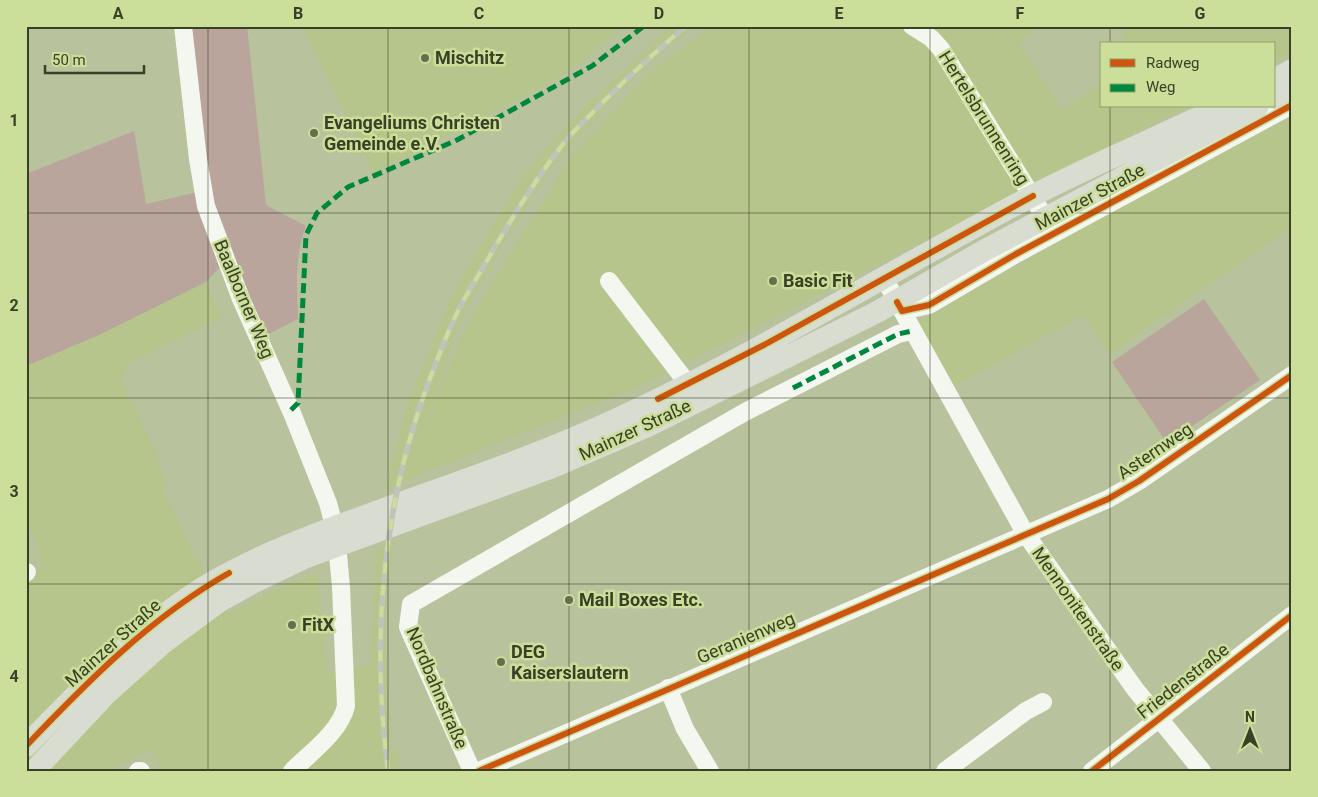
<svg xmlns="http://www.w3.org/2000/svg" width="1318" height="797" font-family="Roboto,sans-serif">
  <rect width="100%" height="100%" fill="#b8c29d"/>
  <!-- built -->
  <path fill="#b6c58b" d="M 302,26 L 625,26 L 560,78 L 374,173 Z
    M 672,26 L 696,26 L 673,42 L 619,93 L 552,167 L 499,251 L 459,323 L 426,428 L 466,325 L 572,155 L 648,74 L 712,26 L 1041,26 L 1019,42 L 1063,110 L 1102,82 L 1102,106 L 1189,106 L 638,387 L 386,488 L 407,405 L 455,289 L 524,174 L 582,109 Z
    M 1126,26 L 1292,26 L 1292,54 L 1274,63 L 1274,44 L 1127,44 L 1122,37 Z
    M 1292,116 L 1292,227 L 1109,354 L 1084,316 L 955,385 L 917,323 L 1089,224 Z
    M 206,282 L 222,317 L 127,364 L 122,381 L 159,459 L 156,462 L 167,486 L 162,489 L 194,555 L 227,614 L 295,581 L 318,573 L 327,673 L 370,665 L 376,550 L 393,543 L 385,618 L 387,690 L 391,751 L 397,751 L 400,771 L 161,771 L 151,749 L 106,771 L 26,771 L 26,583 L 41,567 L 39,549 L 26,519 L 26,366 L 99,335 Z"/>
  <!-- green -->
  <path fill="#b9a59b" d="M 188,26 L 247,26 L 266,205 L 306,226 C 294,257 297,287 298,319 L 267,335 L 236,270 L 214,214 Z
    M 134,131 L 146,204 L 198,192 L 223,264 L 206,282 L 99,335 L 26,366 L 26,174 Z
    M 1204,299 L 1260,380 L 1167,443 L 1112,362 Z"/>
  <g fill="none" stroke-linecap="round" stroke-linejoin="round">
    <!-- minor -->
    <path stroke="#f4f6f0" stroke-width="18" d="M 183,26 L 198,159 L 206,206 L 241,299 L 292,413 L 328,503 L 336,533 L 341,587 L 346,706 C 340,732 310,753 292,771
      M 912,26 L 931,38 L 941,49 L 1046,219
      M 884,278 L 1025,533 L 1135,689 L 1202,771
      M 609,281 L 688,384
      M 902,311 L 929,305 L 1016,254 L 1292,105
      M 26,573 L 27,572
      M 668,688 L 685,729 L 710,771
      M 138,771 L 141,771
      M 472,771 L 408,627 L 411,604 L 745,412 L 898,334 L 912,331
      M 479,771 L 1108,499 L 1139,481 L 1292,375
      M 945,771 L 1026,711 L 1043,702
      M 1092,771 L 1292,615"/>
    <!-- major -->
    <path stroke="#d9dcd1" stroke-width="22" d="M 1274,80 L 1292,70
      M 1274,98 L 1292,88
      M 26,746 C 83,688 140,625 211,583 C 259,555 310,536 362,517 C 443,487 527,460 606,424 C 752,358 888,272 1030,197 C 1093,164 1159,137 1223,106
      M 34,771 L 107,693 L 163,643 L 220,601 L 254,582 L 304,558 L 553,467 L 648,426 L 877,312 L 985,250 L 1258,106"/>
    <defs>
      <path id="rail" d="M 388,771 C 371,638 382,506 429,381 C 439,356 448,330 460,307 C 470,288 482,270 492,252 C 514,215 537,177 564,143 C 573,131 586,120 596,109 C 625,80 654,53 686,26"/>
    </defs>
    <!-- rail casing -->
    <use href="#rail" stroke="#c0c3b9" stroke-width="5.5"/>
    <!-- rail -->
    <use href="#rail" stroke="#cbde9a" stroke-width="4" stroke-dasharray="11" stroke-linecap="butt"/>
    <!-- quiet -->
    <path stroke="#00873e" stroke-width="5" stroke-dasharray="10 5" stroke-linecap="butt" d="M 793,388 L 898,334 L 912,331
      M 291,410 L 298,403 L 306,235 L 317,213 L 348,187 L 457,140 L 592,66 L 644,26"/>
    <defs>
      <path id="cycleway" d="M 897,302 L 902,311 L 929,305 L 1016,254 L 1292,105
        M 658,399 L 764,345 L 1033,196
        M 26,746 C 87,682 151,617 229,573
        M 479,771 L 1108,499 L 1139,481 L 1292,375
        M 1092,771 L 1292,615"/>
    </defs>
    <!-- cycleway casing -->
    <use href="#cycleway" stroke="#cbde9a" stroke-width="9"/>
    <!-- cycleway -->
    <use href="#cycleway" stroke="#ce5510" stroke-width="6"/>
  </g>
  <!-- grid -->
  <path fill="none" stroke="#394025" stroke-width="1" stroke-opacity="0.55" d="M 208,26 L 208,771M 388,26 L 388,771M 569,26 L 569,771M 749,26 L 749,771M 930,26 L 930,771M 1110,26 L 1110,44M 1110,106 L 1110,771M 26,213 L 1292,213M 26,398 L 1292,398M 26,584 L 1292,584"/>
  <!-- markers -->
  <g fill="#656e4f" stroke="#cbde9a" stroke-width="2">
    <circle cx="425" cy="58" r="5"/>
    <circle cx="314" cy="133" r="5"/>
    <circle cx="773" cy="281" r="5"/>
    <circle cx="569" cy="600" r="5"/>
    <circle cx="292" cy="625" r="5"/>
    <circle cx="501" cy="662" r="5"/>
  </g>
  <g text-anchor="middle" stroke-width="5" stroke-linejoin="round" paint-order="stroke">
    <!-- poi labels -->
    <g font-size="18" font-weight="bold" fill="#394025" stroke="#cbde9a" text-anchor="start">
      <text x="435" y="64">Mischitz</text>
      <text x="324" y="129">Evangeliums Christen<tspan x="324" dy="21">Gemeinde e.V.</tspan></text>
      <text x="783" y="287">Basic Fit</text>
      <text x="579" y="606">Mail Boxes Etc.</text>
      <text x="302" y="631">FitX</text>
      <text x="511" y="658">DEG<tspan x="511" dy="21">Kaiserslautern</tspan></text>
    </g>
    <!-- street labels -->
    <g font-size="18" fill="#394025" stroke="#cbde9a">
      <text transform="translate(984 118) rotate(58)" y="6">Hertelsbrunnenring</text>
      <text transform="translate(1090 197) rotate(-28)" y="6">Mainzer Straße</text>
      <text transform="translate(244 299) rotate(67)" y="6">Baalborner Weg</text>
      <text transform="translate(635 430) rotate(-25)" y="6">Mainzer Straße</text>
      <text transform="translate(1155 451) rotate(-34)" y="6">Asternweg</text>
      <text transform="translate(1078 609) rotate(55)" y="6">Mennonitenstraße</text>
      <text transform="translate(746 638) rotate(-23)" y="6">Geranienweg</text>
      <text transform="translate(113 643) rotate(-42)" y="6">Mainzer Straße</text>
      <text transform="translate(1183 681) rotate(-38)" y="6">Friedenstraße</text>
      <text transform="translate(437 688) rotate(67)" y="6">Nordbahnstraße</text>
    </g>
  </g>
  <!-- border -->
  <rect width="1318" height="797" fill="none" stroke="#cbde9a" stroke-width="55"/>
  <!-- legend -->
  <rect x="1100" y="42" width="175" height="65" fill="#cbde9a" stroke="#919f6b"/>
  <rect x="1110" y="59" width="25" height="8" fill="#ce5510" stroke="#919f6b"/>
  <text x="1146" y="68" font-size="15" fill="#394025">Radweg</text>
  <rect x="1110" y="84" width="25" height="8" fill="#00873e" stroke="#919f6b"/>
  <text x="1146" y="92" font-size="15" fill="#394025">Weg</text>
  <!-- north arrow -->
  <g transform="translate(1250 730)" stroke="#cbde9a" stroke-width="4" paint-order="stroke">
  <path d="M0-4L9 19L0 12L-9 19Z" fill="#394025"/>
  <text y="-8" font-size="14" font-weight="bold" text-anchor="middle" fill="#394025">N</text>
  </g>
  <!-- scale -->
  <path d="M45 65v8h99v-8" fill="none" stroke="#394025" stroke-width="2.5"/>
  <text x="52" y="65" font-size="15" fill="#394025" stroke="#cbde9a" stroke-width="4" paint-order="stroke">50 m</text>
  <rect x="28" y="28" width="1262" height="742" fill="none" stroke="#394025" stroke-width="2"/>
  <g font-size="16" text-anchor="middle" font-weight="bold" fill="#394025">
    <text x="118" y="19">A</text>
    <text x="298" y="19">B</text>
    <text x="479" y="19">C</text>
    <text x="659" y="19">D</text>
    <text x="839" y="19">E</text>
    <text x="1020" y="19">F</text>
    <text x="1200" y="19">G</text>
    <text x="14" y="126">1</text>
    <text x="14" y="311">2</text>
    <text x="14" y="497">3</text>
    <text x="14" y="682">4</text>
  </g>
</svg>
